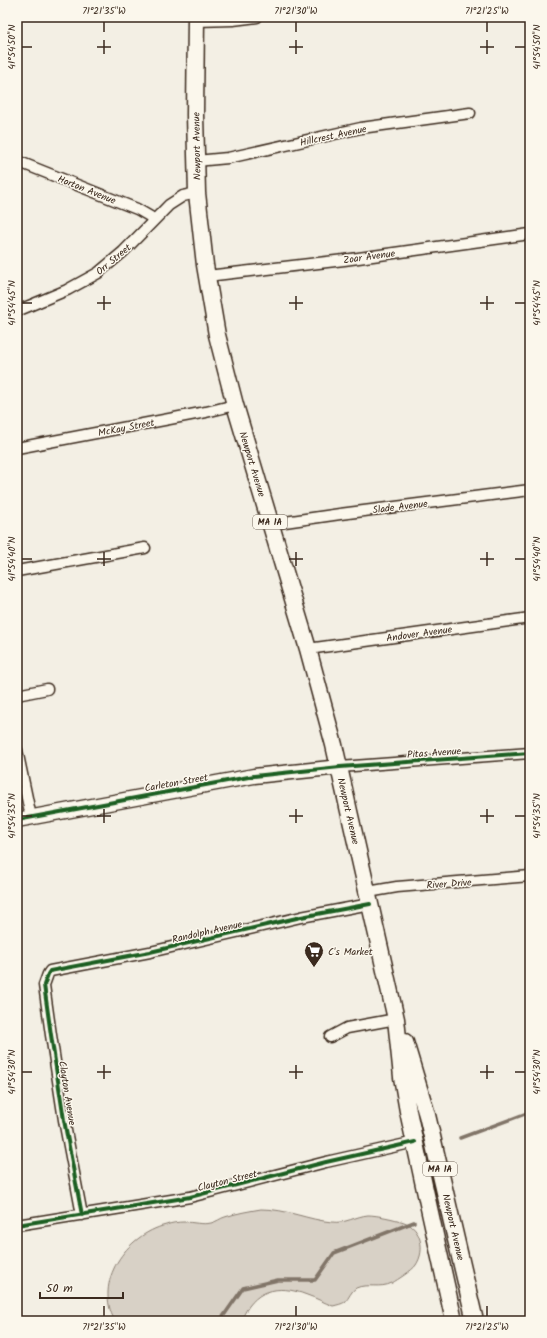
<svg xmlns="http://www.w3.org/2000/svg" width="547" height="1338" font-family="Kalam,sans-serif">
  <rect width="100%" height="100%" fill="#f3efe4"/>
  <filter id="ink" filterUnits="userSpaceOnUse"><feTurbulence type="fractalNoise" baseFrequency=".025" numOctaves="2"/><feDisplacementMap in="SourceGraphic" scale="8" xChannelSelector="R" yChannelSelector="G"/><feConvolveMatrix kernelMatrix="1 2 1 2 8 2 1 2 1" color-interpolation-filters="sRGB"/></filter>
  <g filter="url(#ink)">
    <!-- green -->
    <path fill="#d8d1c6" stroke="#8a7e72" d="M 261,1209 C 287,1209 308,1220 332,1222 C 345,1224 356,1216 368,1215 C 377,1215 395,1219 404,1222 C 421,1228 426,1250 416,1265 C 413,1270 397,1280 392,1283 C 380,1289 367,1283 356,1288 C 351,1291 349,1298 345,1302 C 342,1304 337,1305 333,1306 C 325,1303 316,1298 307,1295 C 277,1283 253,1290 241,1321 L 115,1321 C 93,1282 126,1235 166,1225 C 171,1223 178,1222 184,1222 C 193,1222 202,1225 211,1223 C 216,1222 221,1218 225,1217 C 237,1213 249,1211 261,1209 Z"/>
    <g fill="none" stroke-linecap="round" stroke-linejoin="round">
      <!-- stream -->
      <path stroke="#817468" stroke-width="3.5" d="M 460,1138 L 530,1112
        M 220,1321 L 243,1288 L 278,1280 L 315,1280 L 334,1253 L 414,1222"/>
      <defs>
        <path id="street" d="M 196,21 L 233,20 L 257,17
          M 17,161 L 137,209 L 149,216 L 154,220
          M 196,161 L 228,158 L 361,128 L 470,113
          M 207,276 L 344,260 L 530,234
          M 17,311 L 67,290 L 98,273 L 123,252 L 169,205 L 183,196 L 197,193
          M 17,448 L 206,412 L 235,405
          M 271,524 L 340,514 L 530,490
          M 17,571 L 145,548
          M 308,649 L 530,618
          M 17,695 L 47,689
          M 17,750 L 31,817
          M 340,767 L 530,753
          M 368,892 L 397,887 L 530,876
          M 330,1037 L 347,1028 L 396,1019
          M 82,1215 L 64,1120 L 51,1035 L 44,985 L 48,974 L 50,971 L 150,952 L 301,917 L 370,904
          M 17,1225 L 190,1197 L 326,1162 L 415,1142"/>
        <path id="secondary" d="M 17,820 L 254,776 L 340,767"/>
        <path id="primary" d="M 196,17 L 195,115 L 197,193 L 205,265 L 217,335 L 235,405 L 308,649 L 334,745 L 396,1019 L 402,1077 L 408,1111 L 425,1190 L 454,1321
          M 405,1042 L 427,1115 L 475,1321"/>
      </defs>
      <!-- street casing -->
      <use href="#street" stroke="#3b2a1e" stroke-width="13"/>
      <!-- secondary casing -->
      <use href="#secondary" stroke="#3b2a1e" stroke-width="17"/>
      <!-- primary casing -->
      <use href="#primary" stroke="#3b2a1e" stroke-width="19"/>
      <!-- street -->
      <use href="#street" stroke="#fbf7ec" stroke-width="10"/>
      <!-- secondary -->
      <use href="#secondary" stroke="#fbf7ec" stroke-width="14"/>
      <!-- primary -->
      <use href="#primary" stroke="#fbf7ec" stroke-width="16"/>
      <defs>
        <path id="cycleway" d="M 17,820 L 254,776 L 340,767 L 530,753
          M 82,1215 L 64,1120 L 51,1035 L 44,985 L 48,974 L 50,971 L 150,952 L 301,917 L 370,904
          M 17,1225 L 190,1197 L 326,1162 L 415,1142"/>
      </defs>
      <!-- cycleway casing -->
      <use href="#cycleway" stroke="#fbf7ec" stroke-width="6"/>
      <!-- cycleway -->
      <use href="#cycleway" stroke="#1b5e20" stroke-width="4"/>
    </g>
  </g>
  <!-- ticks -->
  <path fill="none" stroke="#3b2a1e" stroke-width="1.5" d="M 104,22 L 104,32M 296,22 L 296,32M 487,22 L 487,32M 104,40 L 104,54M 296,40 L 296,54M 487,40 L 487,54M 22,47 L 32,47M 97,47 L 111,47M 289,47 L 303,47M 480,47 L 494,47M 515,47 L 525,47M 104,296 L 104,310M 296,296 L 296,310M 487,296 L 487,310M 22,303 L 32,303M 97,303 L 111,303M 289,303 L 303,303M 480,303 L 494,303M 515,303 L 525,303M 104,552 L 104,566M 296,552 L 296,566M 487,552 L 487,566M 22,559 L 32,559M 97,559 L 111,559M 289,559 L 303,559M 480,559 L 494,559M 515,559 L 525,559M 104,809 L 104,823M 296,809 L 296,823M 487,809 L 487,823M 22,816 L 32,816M 97,816 L 111,816M 289,816 L 303,816M 480,816 L 494,816M 515,816 L 525,816M 104,1065 L 104,1079M 296,1065 L 296,1079M 487,1065 L 487,1079M 22,1072 L 32,1072M 97,1072 L 111,1072M 289,1072 L 303,1072M 480,1072 L 494,1072M 515,1072 L 525,1072M 104,1306 L 104,1316M 296,1306 L 296,1316M 487,1306 L 487,1316"/>
  <!-- icons -->
  <defs>
    <symbol id="supermarket-pin" viewBox="-11 -11 22 30"><path d="M0 17L-7.5 6A9.5 9.5 0 1 1 7.5 6Z" fill="#3b2a1e" stroke="#fbf7ec"/><path d="M-6-5.5h2.5l.6 2H6L4.5 2H-2.5L-4.4-4H-6ZM-1.5 3.2a1.3 1.3 0 1 0 .1 0ZM3 3.2a1.3 1.3 0 1 0 .1 0Z" fill="#fff"/></symbol>
  </defs>
  <g fill-rule="evenodd">
    <use href="#supermarket-pin" x="303" y="940" width="22" height="30"/>
  </g>
  <g text-anchor="middle" stroke-width="3" stroke-linejoin="round" paint-order="stroke">
    <!-- shield labels -->
    <g fill="#fbf7ec" stroke="#75685c" stroke-width="1">
      <rect x="253" y="515" width="34" height="14" rx="3"/>
      <rect x="423" y="1162" width="34" height="14" rx="3"/>
    </g>
    <g font-size="9" font-weight="bold" fill="#3b2a1e">
      <text x="270" y="525">MA 1A</text>
      <text x="440" y="1172">MA 1A</text>
    </g>
    <!-- street labels -->
    <g font-size="10" fill="#3b2a1e" stroke="#fbf7ec">
      <text transform="translate(333 135) rotate(-12)" y="4">Hillcrest Avenue</text>
      <text transform="translate(196 146) rotate(-91)" y="4">Newport Avenue</text>
      <text transform="translate(87 189) rotate(22)" y="4">Horton Avenue</text>
      <text transform="translate(369 256) rotate(-8)" y="4">Zoar Avenue</text>
      <text transform="translate(113 259) rotate(-40)" y="4">Orr Street</text>
      <text transform="translate(126 427) rotate(-11)" y="4">McKay Street</text>
      <text transform="translate(253 464) rotate(73)" y="4">Newport Avenue</text>
      <text transform="translate(400 506) rotate(-7)" y="4">Slade Avenue</text>
      <text transform="translate(419 633) rotate(-8)" y="4">Andover Avenue</text>
      <text transform="translate(434 752) rotate(-4)" y="4">Pitas Avenue</text>
      <text transform="translate(176 782) rotate(-10)" y="4">Carleton Street</text>
      <text transform="translate(349 811) rotate(77)" y="4">Newport Avenue</text>
      <text transform="translate(449 883) rotate(-4)" y="4">River Drive</text>
      <text transform="translate(207 931) rotate(-13)" y="4">Randolph Avenue</text>
      <text transform="translate(68 1093) rotate(81)" y="4">Clayton Avenue</text>
      <text transform="translate(227 1180) rotate(-14)" y="4">Clayton Street</text>
      <text transform="translate(454 1227) rotate(77)" y="4">Newport Avenue</text>
    </g>
    <!-- poi labels -->
    <g font-size="10" fill="#3b2a1e" stroke="#fbf7ec" text-anchor="start">
      <text x="328" y="955">C's Market</text>
    </g>
  </g>
  <!-- margin -->
  <rect width="547" height="1338" fill="none" stroke="#fbf7ec" stroke-width="44"/>
  <!-- scale -->
  <path d="M40 1292v6h83v-6" fill="none" stroke="#3b2a1e" stroke-width="2"/>
  <text x="46" y="1292" font-size="12" fill="#3b2a1e" stroke="#fbf7ec" stroke-width="3" paint-order="stroke">50 m</text>
  <rect x="22" y="22" width="503" height="1294" fill="none" stroke="#3b2a1e" stroke-width="1.5"/>
  <g font-size="10" text-anchor="middle" fill="#3b2a1e">
    <text x="104" y="14">71°21'35"W</text>
    <text x="296" y="14">71°21'30"W</text>
    <text x="487" y="14">71°21'25"W</text>
    <text transform="translate(11 47) rotate(-90)" y="4">41°54'50"N</text>
    <text transform="translate(536 47) rotate(-90)" y="4">41°54'50"N</text>
    <text transform="translate(11 303) rotate(-90)" y="4">41°54'45"N</text>
    <text transform="translate(536 303) rotate(-90)" y="4">41°54'45"N</text>
    <text transform="translate(11 559) rotate(-90)" y="4">41°54'40"N</text>
    <text transform="translate(536 559) rotate(-90)" y="4">41°54'40"N</text>
    <text transform="translate(11 816) rotate(-90)" y="4">41°54'35"N</text>
    <text transform="translate(536 816) rotate(-90)" y="4">41°54'35"N</text>
    <text transform="translate(11 1072) rotate(-90)" y="4">41°54'30"N</text>
    <text transform="translate(536 1072) rotate(-90)" y="4">41°54'30"N</text>
    <text x="104" y="1330">71°21'35"W</text>
    <text x="296" y="1330">71°21'30"W</text>
    <text x="487" y="1330">71°21'25"W</text>
  </g>
</svg>
